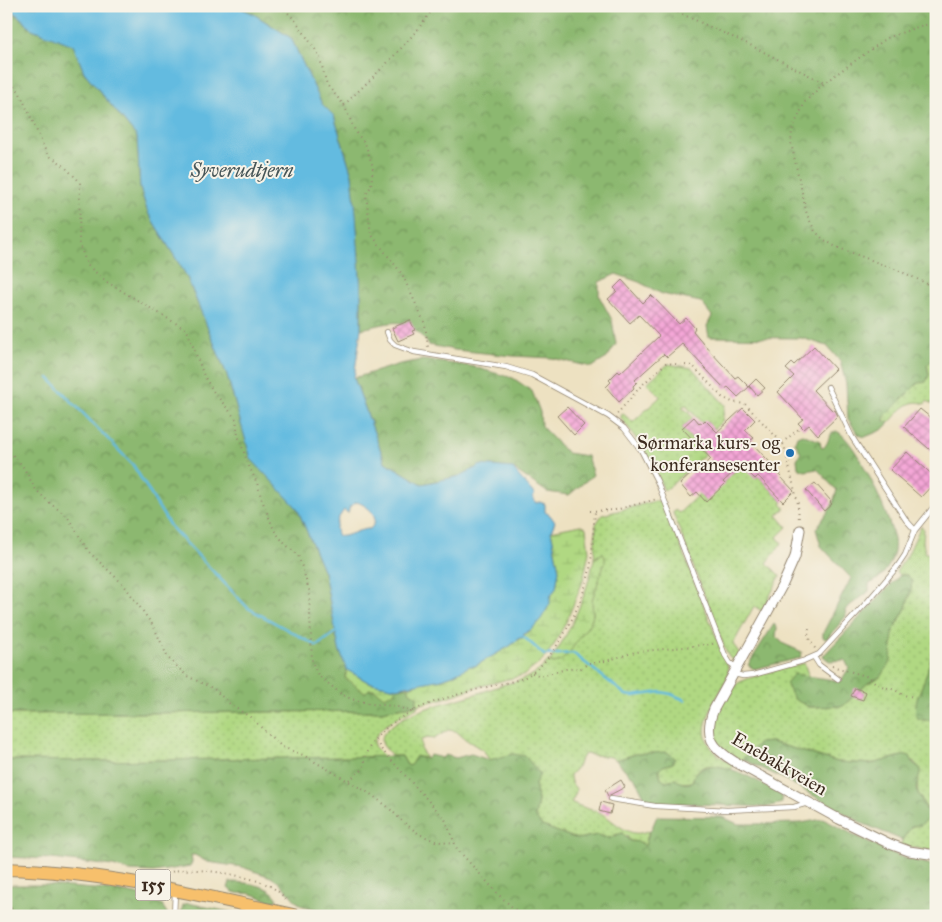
<svg xmlns="http://www.w3.org/2000/svg" width="942" height="922" font-family="'IM FELL Great Primer',serif">
  <defs>
    <pattern id="grass-dots" width="8" height="8" patternUnits="userSpaceOnUse" patternTransform="scale(1.25)"><rect width="8" height="8" fill="#b0d882"/><path d="M2 2h.1M6 6h.1" fill="none" stroke="#98ba70" stroke-width="1.8" stroke-linecap="round"/></pattern>
    <pattern id="forest-crowns" width="20" height="18" patternUnits="userSpaceOnUse" patternTransform="scale(1.25)"><rect width="20" height="18" fill="#8cb870"/><path d="M2 6a3 3 0 1 1 6 0M12 15a3 3 0 1 1 6 0" fill="none" stroke="#74965b"/></pattern>
    <pattern id="wetland-marsh" width="20" height="14" patternUnits="userSpaceOnUse" patternTransform="scale(1.25)"><rect width="20" height="14" fill="#b0d882"/><path d="M1 5h8M5 5V1M11 12h8M15 12V8" fill="none" stroke="#98ba70"/></pattern>
    <pattern id="building-cross-hatch" width="8" height="8" patternUnits="userSpaceOnUse" patternTransform="scale(1.25)"><rect width="8" height="8" fill="#f4a6d7"/><path d="M0 0l8 8M0 8l8-8" fill="none" stroke="#c787ae"/></pattern>
  </defs>
  <rect width="100%" height="100%" fill="#f7f3e8"/>
  <filter id="ink" filterUnits="userSpaceOnUse"><feTurbulence type="fractalNoise" baseFrequency=".02" numOctaves="2"/><feDisplacementMap in="SourceGraphic" scale="10" xChannelSelector="R" yChannelSelector="G"/><feConvolveMatrix kernelMatrix="1 2 1 2 8 2 1 2 1" color-interpolation-filters="sRGB"/></filter>
  <filter id="wash" filterUnits="userSpaceOnUse"><feTurbulence type="fractalNoise" baseFrequency=".0096" numOctaves="4" result="noise"/><feDisplacementMap in="SourceGraphic" scale="20" xChannelSelector="R" yChannelSelector="G"/><feGaussianBlur stdDeviation="1.12" result="paint"/><feColorMatrix in="noise" values="0 0 0 0 0 0 0 0 0 0 0 0 0 0 0 0 0 1.4 0 .05"/><feComposite in="paint" operator="in"/></filter>
  <g filter="url(#wash)">
    <rect width="100%" height="100%" fill="#ede1c1"/>
    <!-- grass -->
    <path fill="url(#grass-dots)" stroke="#768150" d="M 936,356 L 936,406 L 927,401 L 925,404 C 909,397 899,412 889,423 L 883,420 L 885,416 L 918,383 L 929,375 L 927,365 Z
      M 668,364 L 692,368 L 725,405 L 722,421 L 713,430 L 708,430 L 711,426 L 706,420 L 702,423 L 688,408 L 687,405 L 683,406 L 683,409 L 686,410 L 693,418 L 682,428 L 705,454 L 666,490 L 664,490 L 643,448 L 621,418 L 622,413 L 633,422 L 659,398 L 660,396 L 647,383 Z
      M 747,464 L 755,479 L 758,476 L 783,502 L 781,504 L 785,508 L 777,515 L 787,527 L 777,537 L 782,543 L 767,563 L 780,576 L 762,611 L 754,606 L 733,644 L 740,654 L 736,660 L 734,661 L 729,657 L 725,649 L 673,513 L 675,510 L 679,513 L 699,494 L 705,501 L 739,467 L 742,469 Z
      M 655,501 L 658,501 L 664,504 L 728,667 C 729,676 725,682 721,690 C 702,725 694,742 733,765 L 731,770 C 714,763 697,762 692,782 L 681,783 L 675,779 L 666,781 L 661,778 L 659,770 L 663,766 L 673,763 L 636,754 L 616,760 L 611,757 L 585,754 L 581,758 L 579,765 L 570,775 C 570,791 583,783 571,802 C 579,807 591,809 600,813 C 616,821 630,841 649,830 L 645,846 L 640,842 L 630,841 L 627,836 L 617,834 L 609,838 L 598,835 L 577,839 L 542,826 L 534,817 L 538,801 L 535,784 L 497,759 L 489,760 L 484,751 L 465,739 L 456,731 L 448,730 L 434,739 L 427,738 L 421,740 L 421,749 L 426,759 L 422,757 L 413,760 L 414,763 L 410,766 L 407,765 L 402,756 L 392,756 L 383,745 L 381,739 C 392,713 444,704 469,696 C 480,693 491,689 502,685 C 521,680 536,677 548,661 L 554,663 L 590,623 L 593,615 L 592,600 L 605,557 L 598,555 L 594,559 L 596,524 L 602,515 Z
      M 921,526 L 924,529 L 923,541 L 925,553 L 932,554 L 936,550 L 936,639 L 926,677 L 918,696 L 923,720 L 936,720 L 936,852 L 900,845 L 907,831 L 912,826 L 921,825 L 928,810 C 917,795 914,788 921,769 L 906,755 L 871,764 L 838,762 L 771,742 L 759,743 L 740,762 C 732,756 723,750 717,742 C 705,725 725,690 740,682 C 760,673 783,669 804,663 L 809,677 L 794,674 L 809,707 L 843,706 L 868,683 L 882,676 L 893,631 L 906,608 L 907,575 L 900,575 L 896,572 L 907,556 Z
      M 417,705 L 417,708 C 404,715 372,727 374,746 L 385,757 L 100,761 L 6,760 L 6,714 L 381,711 Z"/>
    <!-- forest -->
    <path fill="url(#forest-crowns)" stroke="#647147" d="M 6,6 L 32,29 L 73,44 L 84,72 L 137,137 L 140,188 L 148,213 L 186,275 L 227,375 L 251,458 L 297,508 L 324,572 L 339,649 L 347,670 L 345,678 L 369,689 L 393,693 L 396,688 L 408,687 L 410,692 L 417,696 L 417,705 L 381,711 L 6,714 Z
      M 236,6 L 936,6 L 936,356 L 927,365 L 929,375 L 926,382 L 918,383 L 885,416 L 884,420 L 889,423 L 882,430 L 865,437 L 859,435 L 848,419 L 846,384 L 840,361 L 827,346 L 802,338 L 709,337 L 707,326 L 712,316 L 701,302 L 662,294 L 639,282 L 616,274 L 599,282 L 599,296 L 612,320 L 616,344 L 607,358 L 592,367 L 552,358 L 513,356 L 455,350 L 429,345 C 404,314 396,322 361,329 L 361,292 L 352,175 L 334,116 L 322,105 L 291,38 L 252,13 Z
      M 423,360 L 470,366 L 513,378 L 532,391 L 540,412 L 541,426 L 567,453 L 587,456 L 593,475 L 569,495 L 547,492 L 512,468 L 481,465 L 460,476 L 422,484 L 385,462 L 354,378 L 400,364 Z
      M 836,431 C 855,437 891,519 894,540 C 897,556 885,578 869,584 L 869,591 C 860,599 853,602 845,610 L 846,616 L 828,638 L 825,639 L 823,637 L 823,633 L 851,578 L 821,546 L 816,529 L 832,506 L 837,490 C 829,484 825,476 817,469 L 805,471 L 798,468 L 797,459 L 801,453 L 795,442 L 797,436 L 802,434 L 820,441 L 821,447 L 823,448 C 830,443 827,434 836,431 Z
      M 900,575 L 907,575 L 912,581 L 911,591 L 906,608 L 893,631 L 891,661 L 882,676 L 868,683 L 843,706 L 809,707 L 794,699 L 786,683 L 794,674 L 841,681 L 849,668 L 845,660 L 829,661 L 823,656 Z
      M 774,624 L 777,628 L 776,637 L 784,644 L 802,652 L 800,658 L 754,669 L 748,665 Z
      M 936,639 L 936,720 L 923,720 L 916,717 C 913,703 921,690 925,678 C 930,665 932,652 936,639 Z
      M 771,742 L 838,762 L 871,764 L 906,755 L 910,756 L 913,763 L 921,769 L 916,789 L 930,817 L 921,825 L 912,826 L 902,840 L 864,824 L 782,778 L 742,759 L 759,743 Z
      M 667,752 L 675,758 L 673,763 L 663,766 L 659,770 L 661,778 L 666,781 L 675,779 C 681,783 685,785 692,782 C 702,744 762,784 782,795 L 782,803 L 767,807 L 650,802 L 646,800 L 635,778 L 629,774 L 616,760 L 636,754 Z
      M 471,754 L 489,760 L 513,754 L 525,756 L 540,774 L 535,784 L 538,801 L 535,817 L 542,826 L 577,839 L 598,835 L 609,838 L 622,833 L 630,841 L 640,842 L 645,846 L 650,830 L 652,828 L 657,816 L 722,817 L 738,824 L 753,824 L 801,823 L 823,819 L 862,839 L 901,857 L 936,866 L 936,916 L 349,916 L 303,906 L 297,902 L 280,883 L 271,877 L 242,867 L 207,862 L 195,855 L 191,855 L 192,862 L 190,866 L 154,872 L 130,871 L 113,866 L 52,859 L 6,857 L 6,760 L 100,761 L 402,756 L 407,765 L 410,766 L 416,756 L 426,759 L 430,755 L 442,758 L 445,755 L 456,758 Z
      M 230,882 C 244,882 271,885 277,898 L 276,901 C 267,902 260,896 252,894 C 243,892 235,896 228,888 Z
      M 6,885 L 45,885 L 119,891 L 150,897 L 162,905 L 167,913 L 167,916 L 6,916 Z
      M 188,903 L 248,916 L 180,916 L 183,905 Z"/>
    <!-- wetland -->
    <path fill="url(#wetland-marsh)" stroke="#768150" d="M 581,525 L 586,528 L 589,552 L 583,581 L 567,620 L 554,645 L 540,663 L 524,675 L 477,687 L 442,699 L 417,705 L 417,696 L 410,692 L 408,687 L 420,683 L 442,679 L 453,675 L 469,666 L 475,666 L 510,646 L 532,629 L 547,607 L 550,598 L 556,588 L 559,570 L 551,531 Z
      M 603,553 L 605,557 L 605,562 L 592,600 L 593,615 L 590,623 L 569,653 L 561,661 L 554,663 L 550,661 C 571,631 587,594 594,559 Z
      M 347,670 L 368,682 L 396,688 L 393,693 L 384,697 L 374,689 L 369,689 L 366,692 C 357,690 354,682 345,678 Z"/>
    <!-- water -->
    <path fill="#63bbe0" stroke="#4f727f" fill-rule="evenodd" d="M 8,6 L 236,6 L 252,13 L 291,38 L 322,104 L 334,116 L 352,175 L 356,213 L 361,292 L 361,329 L 354,378 L 385,462 L 422,484 L 460,476 L 481,465 L 512,468 L 535,495 L 533,497 L 536,503 L 540,502 L 545,504 L 545,512 L 550,515 L 555,522 L 551,531 L 559,570 L 556,588 L 550,597 L 550,604 L 541,619 L 532,629 L 524,634 L 523,638 L 520,638 L 510,646 L 475,666 L 470,666 L 453,675 L 442,679 L 396,688 L 368,682 L 347,670 L 339,649 L 324,572 L 297,508 L 251,459 L 227,375 L 186,275 L 148,213 L 140,188 L 137,137 L 84,72 L 73,45 L 32,29 ZM 357,502 C 368,506 382,517 370,529 C 359,528 348,538 338,536 C 333,526 338,518 344,510 L 348,513 L 350,506 Z"/>
    <g fill="none" stroke-linecap="round" stroke-linejoin="round">
      <!-- stream -->
      <path stroke="#63bbe0" stroke-width="2.5" d="M 49,378 L 133,465 L 170,526 L 248,608 L 317,646 L 336,632
        M 524,637 L 544,655 L 573,653 L 626,695 L 633,696 L 661,692 L 671,694 L 685,700"/>
    </g>
    <g id="blocks">
      <!-- building -->
      <path fill="url(#building-cross-hatch)" d="M 622,280 L 643,303 L 651,295 L 679,324 L 686,318 L 695,328 L 693,331 L 710,351 L 735,378 L 738,376 L 749,387 L 738,397 L 728,387 L 725,389 L 682,344 L 667,357 L 664,354 L 635,380 L 637,382 L 633,386 L 634,388 L 619,402 L 606,387 L 611,382 L 609,380 L 618,371 L 620,373 L 659,336 L 639,315 L 630,323 L 608,299 L 617,291 L 614,288 Z
        M 410,320 L 415,330 L 412,331 L 414,334 L 398,341 L 392,328 Z
        M 814,346 L 835,369 L 813,390 L 833,411 L 835,410 L 838,416 L 818,435 L 809,425 L 804,429 L 798,423 L 803,419 L 778,392 L 794,376 L 786,369 L 792,363 L 794,365 Z
        M 756,379 L 765,388 L 757,395 L 749,386 Z
        M 567,407 L 584,425 L 574,435 L 557,416 Z
        M 743,408 L 755,420 L 745,430 L 754,438 L 750,441 L 781,474 L 780,476 L 794,491 L 783,502 L 758,476 L 755,479 L 744,468 L 742,469 L 739,467 L 723,482 L 725,484 L 706,502 L 697,492 L 691,497 L 680,484 L 695,470 L 697,472 L 711,459 L 682,428 L 694,417 L 699,423 L 700,422 L 702,423 L 705,420 L 717,432 Z
        M 920,409 L 936,422 L 936,455 L 904,427 Z
        M 907,452 L 936,478 L 936,481 L 921,497 L 890,470 Z
        M 815,483 L 831,501 L 830,502 L 832,504 L 824,511 L 806,490 Z
        M 855,688 L 866,692 L 863,700 L 851,696 Z
        M 621,780 L 625,787 L 608,796 L 605,790 Z
        M 601,802 L 612,805 L 610,814 L 599,811 Z"/>
    </g>
  </g>
  <g filter="url(#ink)">
    <use href="#blocks" fill-opacity="0" stroke="#948670" stroke-width="1"/>
    <g fill="none" stroke-linecap="round" stroke-linejoin="round">
      <defs>
        <path id="lane" d="M 387,332 L 390,340 L 395,345 L 414,352 L 506,367 L 532,375 L 608,416 L 624,428 L 641,450 L 657,481 L 725,655 L 730,663 L 737,668
          M 828,387 L 852,437 L 906,520 L 915,530
          M 814,657 L 819,665 L 838,679
          M 734,674 L 743,676 L 753,675 L 803,661 L 819,654 L 868,601 L 897,567 L 905,555 L 915,530 L 936,504
          M 611,799 L 655,806 L 727,810 L 794,807 L 808,803
          M 174,916 L 175,891"/>
        <path id="street" d="M 800,530 L 795,557 L 783,584 L 714,709 C 703,736 712,748 735,762 L 839,819 L 890,844 L 909,851 L 936,855"/>
        <path id="primary" d="M 6,869 C 105,872 201,895 297,916"/>
      </defs>
      <!-- lane casing -->
      <use href="#lane" stroke="#948670" stroke-width="6"/>
      <!-- street casing -->
      <use href="#street" stroke="#948670" stroke-width="11"/>
      <!-- primary casing -->
      <use href="#primary" stroke="#948670" stroke-width="14"/>
      <!-- path -->
      <path stroke="#948670" stroke-width="2" stroke-dasharray="1 4" stroke-linecap="butt" d="M 281,6 L 296,21 L 319,55 L 327,85 L 344,105 L 356,133 L 365,143 L 373,167 L 371,186 L 366,195 L 371,234 L 402,274 L 425,324 L 428,347
        M 664,6 L 750,45 L 824,83
        M 936,23 L 920,26 L 887,38 L 824,83 L 805,102 L 792,130 L 791,143 L 807,215 L 815,231 L 823,239 L 836,247 L 900,271 L 936,288
        M 6,74 L 10,83 L 19,91 L 47,154 L 62,164 L 80,182 L 79,243 L 87,265 L 107,282 L 187,330 L 204,376 L 213,391 L 236,419 L 238,435 L 248,464 L 257,483 L 262,500 L 274,530 L 285,544 L 298,555 L 302,567 L 309,590 L 312,662 L 318,675 L 341,694 L 351,699 L 372,704 L 394,706 L 413,711
        M 344,105 C 376,74 410,43 435,6
        M 934,405 L 936,407
        M 617,414 L 641,386 L 666,363 L 693,366 L 722,397 L 732,402 L 745,404 L 784,445 L 798,504 L 799,521
        M 782,443 L 801,427
        M 6,448 L 22,465 L 36,490 L 51,504 L 67,516 L 89,552 L 124,585 L 154,627 L 168,658 L 187,676 L 214,689 L 231,705 L 250,717 L 282,747 L 303,755 L 369,793 L 388,807 L 403,822 L 419,834 L 435,841 L 454,844
        M 590,511 L 615,510 L 657,499
        M 809,629 C 806,637 812,643 816,650
        M 832,666 L 869,677 L 878,685 L 895,690 L 903,695 L 915,697
        M 532,673 L 541,676 L 566,669 L 581,668 L 589,663 L 606,661 L 635,652 L 713,644
        M 376,741 L 381,749 L 445,819 L 457,849 L 500,896 L 522,916
        M 349,780 L 362,770 C 366,763 364,755 369,748 C 392,709 451,696 491,686 C 502,683 515,682 525,677 C 556,662 583,602 590,569 C 593,550 593,531 595,512
        M 163,876 C 168,873 175,870 181,870 C 201,868 250,876 268,885 C 276,889 283,895 288,902
        M 6,908 L 15,909"/>
      <!-- lane -->
      <use href="#lane" stroke="#fff" stroke-width="4.5"/>
      <!-- street -->
      <use href="#street" stroke="#fff" stroke-width="9"/>
      <!-- primary -->
      <use href="#primary" stroke="#f7c06c" stroke-width="12"/>
    </g>
  </g>
  <!-- markers -->
  <circle fill="#1f6fb2" stroke="#f7f3e8" stroke-width="2" cx="790" cy="453" r="5"/>
  <g text-anchor="middle" stroke-width="4" stroke-linejoin="round" paint-order="stroke">
    <!-- shield labels -->
    <rect fill="#f7f3e8" stroke="#73665b" stroke-width="1" x="135.5" y="869.5" width="35" height="31" rx="4"/>
    <g font-size="18" font-weight="bold" fill="#3b2a1e">
      <text x="153" y="891">155</text>
    </g>
    <!-- poi labels -->
    <g font-size="19" fill="#3b2a1e" stroke="#f7f3e8" text-anchor="end">
      <text x="780" y="449">Sørmarka kurs- og<tspan x="780" dy="22">konferansesenter</tspan></text>
    </g>
    <!-- street labels -->
    <g font-size="19" fill="#3b2a1e" stroke="#f7f3e8">
      <text transform="translate(780 763) rotate(30)" y="7">Enebakkveien</text>
    </g>
    <!-- water labels -->
    <g font-size="20" font-style="italic" fill="#475658" stroke="#f7f3e8">
      <text x="242" y="177">Syverudtjern</text>
    </g>
  </g>
  <!-- margin -->
  <rect width="942" height="922" fill="none" stroke="#f7f3e8" stroke-width="25"/>
</svg>
